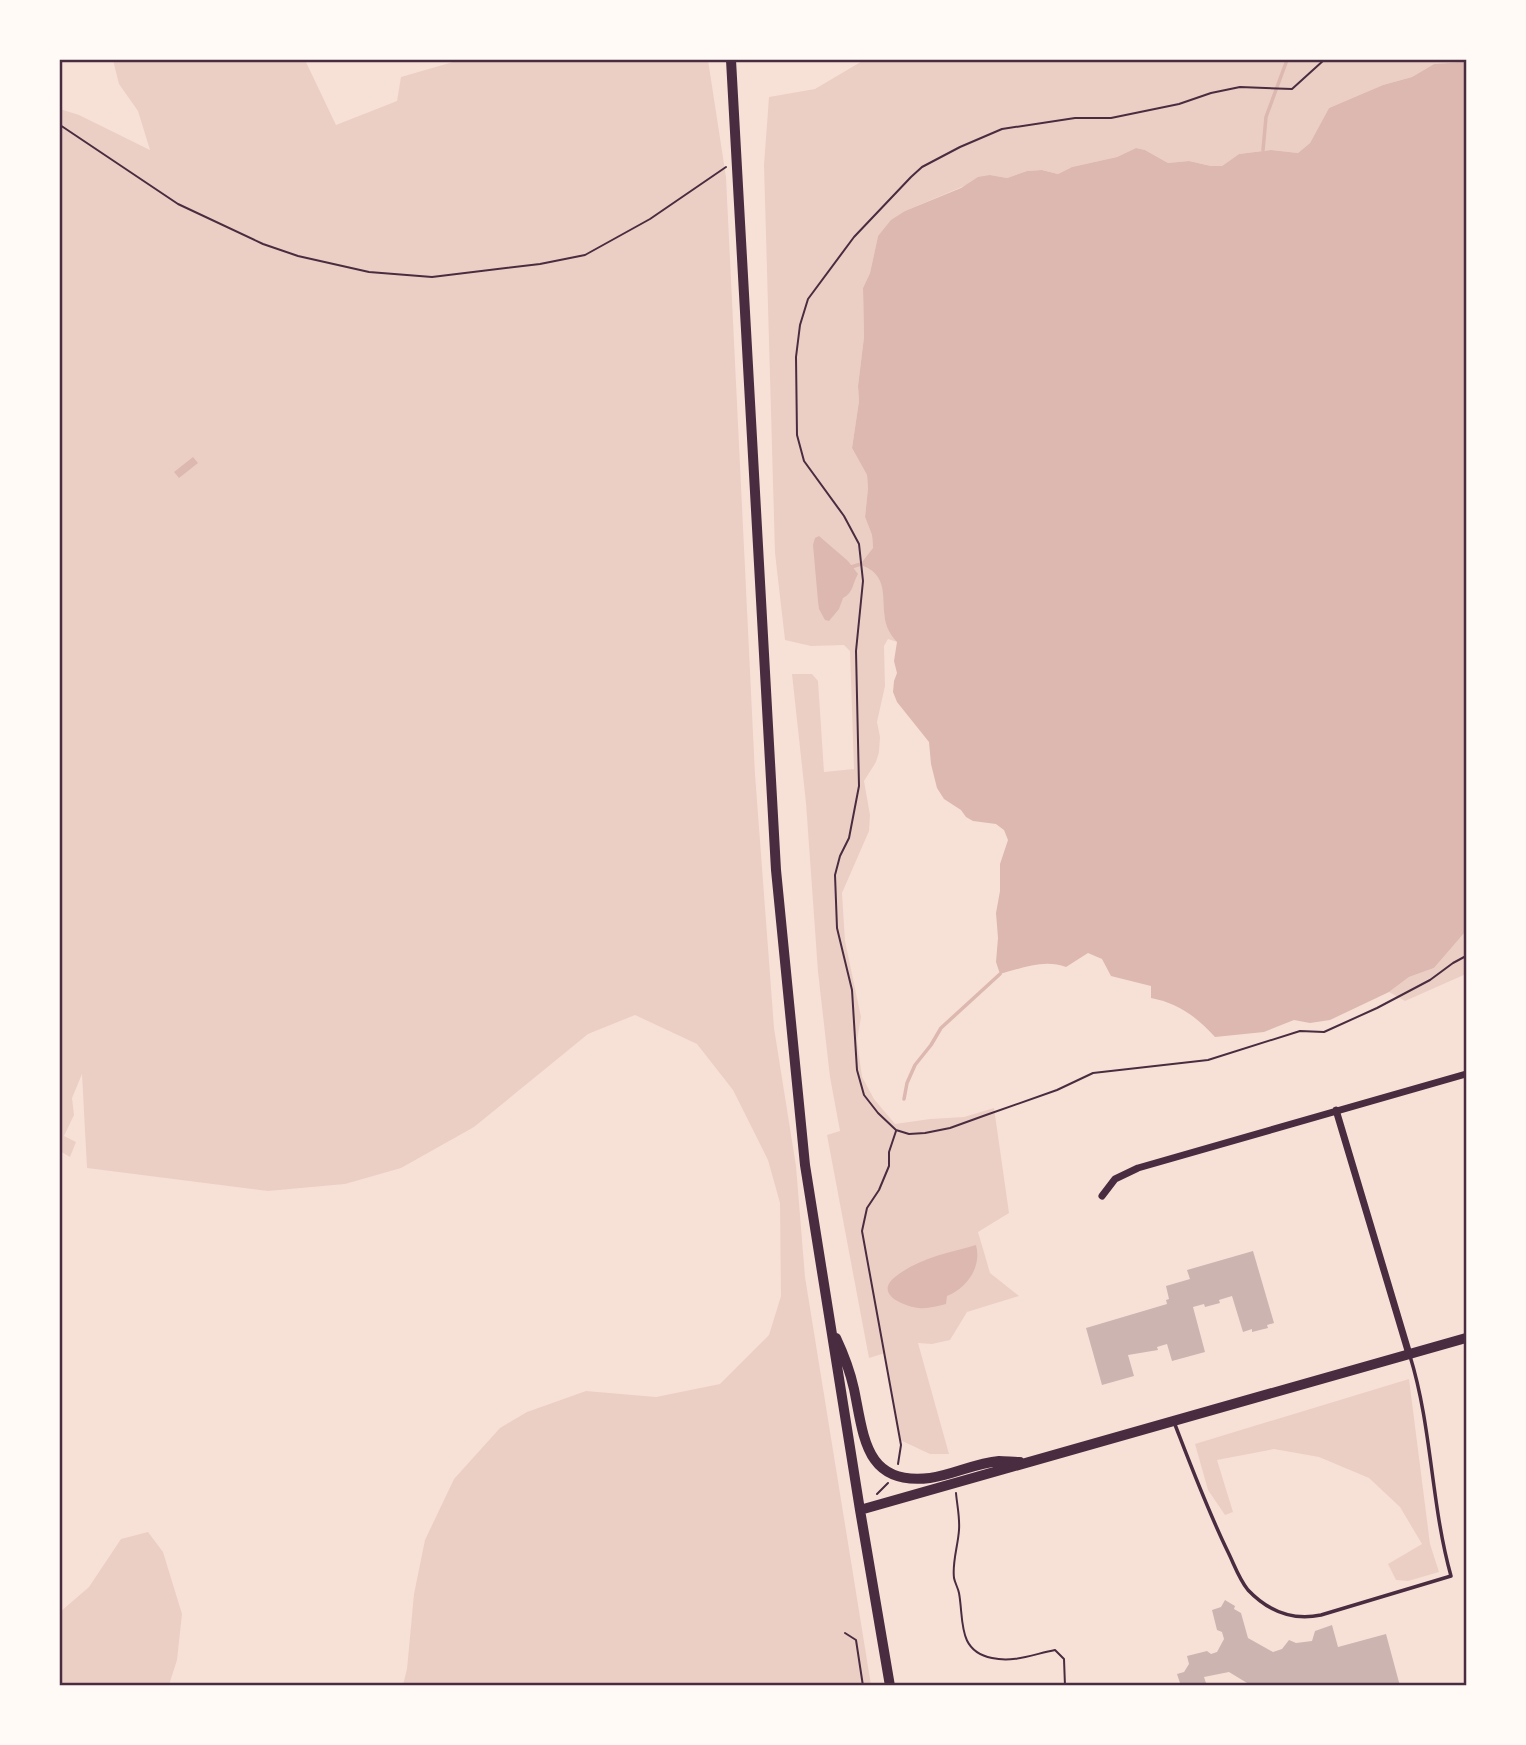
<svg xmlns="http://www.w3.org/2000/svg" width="1526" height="1745" font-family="'Nunito Sans',sans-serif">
  <rect width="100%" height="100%" fill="#f7e1d7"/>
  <!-- green -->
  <path fill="#ebcfc5" d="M 113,60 L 305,60 L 336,125 L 397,101 L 401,77 L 460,60 L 708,60 L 726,177 L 755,774 L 774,1028 L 796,1166 L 805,1277 L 871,1685 L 403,1685 L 407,1669 L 414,1594 L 425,1540 L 454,1479 L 500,1428 L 527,1412 L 586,1391 L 656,1397 L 720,1384 L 769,1335 L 781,1296 L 780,1203 L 768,1160 L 733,1090 L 697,1044 L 635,1015 L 588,1034 L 474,1127 L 401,1168 L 345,1184 L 268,1191 L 87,1168 L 82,1074 L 72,1098 L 74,1115 L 64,1136 L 76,1142 L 70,1157 L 60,1151 L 60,109 L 79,115 L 150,150 L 138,111 L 119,84 Z
    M 864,60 L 1466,60 L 1466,62 L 1462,63 L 1434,64 L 1412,77 L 1383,85 L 1329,108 L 1310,143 L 1298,153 L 1271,150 L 1239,154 L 1222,166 L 1211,166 L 1189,161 L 1168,163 L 1145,150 L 1136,148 L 1117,157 L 1072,167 L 1058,174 L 1042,170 L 1027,171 L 1007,178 L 990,175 L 905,211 L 878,236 L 870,273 L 863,288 L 864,337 L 858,386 L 859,401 L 852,448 L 867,475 L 868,488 L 865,517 L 872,535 L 873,549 L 862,562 L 863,566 C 894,578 879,603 887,627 C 889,632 893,637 897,642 L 888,639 L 884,646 L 885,686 L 877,722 L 880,737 L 879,752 L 876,762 L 864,781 L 870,815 L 869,831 L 842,893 L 845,941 L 861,1017 L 857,1041 L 862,1077 L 874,1099 L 895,1124 L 930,1119 L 964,1117 L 994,1108 L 1009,1213 L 978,1232 L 990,1273 L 1019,1296 L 967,1312 L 950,1340 L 932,1344 L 918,1343 L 949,1454 L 930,1454 L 900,1440 L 885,1353 L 869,1358 L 827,1135 L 840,1131 L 830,1077 L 818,972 L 806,803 L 792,674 L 812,674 L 818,681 L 824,772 L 854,769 L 850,651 L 844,645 L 811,646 L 785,640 L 775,553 L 764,165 L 769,97 L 815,89 Z
    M 1466,931 L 1466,974 L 1405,1001 L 1389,992 L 1409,977 L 1434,968 Z
    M 1409,1379 L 1430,1544 L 1439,1572 L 1408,1581 L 1396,1580 L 1388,1564 L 1422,1544 L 1400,1507 L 1369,1478 L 1319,1457 L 1274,1449 L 1217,1460 L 1233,1512 L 1225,1515 L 1208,1490 L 1195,1444 Z
    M 148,1532 L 163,1552 L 182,1614 L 177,1660 L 169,1685 L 60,1685 L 60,1612 L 89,1587 L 121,1539 Z"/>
  <!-- water -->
  <path fill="#dcb8b0" d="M 1466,62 L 1466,931 L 1434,968 L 1409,977 L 1389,992 L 1330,1020 L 1310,1023 L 1294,1020 L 1264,1032 L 1215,1037 C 1197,1017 1178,1003 1151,998 L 1151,986 L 1111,976 L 1102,959 L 1088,953 L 1066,967 C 1044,959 1022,968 1000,974 L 996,962 L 998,938 L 996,913 L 1000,891 L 1000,864 L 1008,840 L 1004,830 L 996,824 L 973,821 L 966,817 L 961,810 L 944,799 L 937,788 L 931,764 L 929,742 L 897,702 L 893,692 L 894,681 L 897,673 L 894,661 L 897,642 C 893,638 889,632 887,627 C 879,604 892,577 863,566 L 862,562 L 873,548 L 872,535 L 865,517 L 868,488 L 867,475 L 852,448 L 859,401 L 858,386 L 864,337 L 863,288 L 870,273 L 878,236 L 891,220 L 905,211 L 961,188 L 978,177 L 990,175 L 1007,178 L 1027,171 L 1042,170 L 1058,174 L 1072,167 L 1117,157 L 1136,148 L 1145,150 L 1168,163 L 1189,161 L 1211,166 L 1222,166 L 1239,154 L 1271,150 L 1298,153 L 1310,143 L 1329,108 L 1383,85 L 1412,77 L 1434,64 Z
    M 193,457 L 198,463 L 179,478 L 174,472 Z
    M 819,536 L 848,561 L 858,574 C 852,584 854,592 843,598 L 839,609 L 829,621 L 825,620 L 819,609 L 818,601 L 813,545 L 815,538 Z
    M 976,1245 C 982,1267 967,1288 947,1296 L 946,1304 C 937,1306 928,1309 919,1308 C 903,1306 874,1294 895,1277 C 919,1258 948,1253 976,1245 Z"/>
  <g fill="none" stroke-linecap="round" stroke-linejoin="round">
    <!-- stream -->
    <path stroke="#dcb8b0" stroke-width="3.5" d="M 1263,150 L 1266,117 L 1287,60
      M 848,568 L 864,563
      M 904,1099 L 907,1083 L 915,1065 L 931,1045 L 941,1028 L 1000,974"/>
  </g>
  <!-- building -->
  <path fill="#ccb4b1" d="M 1253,1251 L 1274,1323 L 1267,1325 L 1268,1328 L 1252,1332 L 1252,1329 L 1243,1332 L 1232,1296 L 1219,1300 L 1220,1303 L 1205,1307 L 1204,1304 L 1193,1307 L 1205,1352 L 1172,1361 L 1167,1344 L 1157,1347 L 1158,1350 L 1128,1355 L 1134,1376 L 1102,1385 L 1086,1328 L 1167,1304 L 1166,1300 L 1169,1299 L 1166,1286 L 1190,1279 L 1187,1270 Z
    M 1225,1600 L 1235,1606 L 1234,1609 L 1241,1613 L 1248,1638 L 1273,1652 L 1282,1649 L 1289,1640 L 1296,1643 L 1312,1641 L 1315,1631 L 1332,1625 L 1338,1647 L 1386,1634 L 1400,1686 L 1252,1686 L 1229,1672 L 1204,1677 L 1207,1686 L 1181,1686 L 1177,1674 L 1184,1672 L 1189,1664 L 1187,1656 L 1207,1651 L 1211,1654 L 1217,1652 L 1224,1639 L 1222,1632 L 1217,1630 L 1212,1610 L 1221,1607 Z"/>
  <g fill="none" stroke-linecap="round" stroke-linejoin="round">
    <!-- path -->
    <path stroke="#4a2c40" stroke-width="2" d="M 1324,60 L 1292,89 L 1240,87 L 1211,93 L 1179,104 L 1111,118 L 1075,118 L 1002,129 L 960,147 L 922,167 L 911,177 L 854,237 L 808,299 L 800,325 L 796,357 L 797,435 L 804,461 L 844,516 L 859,544 L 863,581 L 856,651 L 859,786 L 849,838 L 840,856 L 835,875 L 837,928 L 852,990 L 857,1070 L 864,1095 L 878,1113 L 896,1130 L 909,1134 L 925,1133 L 950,1128 L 986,1115 L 1057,1090 L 1093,1073 L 1208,1060 L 1300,1031 L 1324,1032 L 1377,1008 L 1430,980 L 1453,963 L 1466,956
      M 60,125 L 178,204 L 263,244 L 298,256 L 369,272 L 432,277 L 540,264 L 585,255 L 650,219 L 726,167
      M 896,1131 L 889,1152 L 889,1166 L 879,1190 L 867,1208 L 862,1231 L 901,1445 L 898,1464
      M 956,1493 C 957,1505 960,1517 959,1530 C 958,1546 952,1562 954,1578 C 955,1583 958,1588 959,1593 C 964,1620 957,1651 992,1658 C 1014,1663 1034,1654 1055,1650 L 1064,1659 L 1065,1686
      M 877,1494 L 888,1483
      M 845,1633 L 856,1640 L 863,1686"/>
    <!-- service -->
    <path stroke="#4a2c40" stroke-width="3.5" d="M 1174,1422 C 1191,1466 1207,1509 1228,1552 C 1234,1564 1239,1579 1248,1590 C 1268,1611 1292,1621 1321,1615 L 1451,1576 C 1431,1505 1432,1427 1410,1356"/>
    <!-- minor -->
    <path stroke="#4a2c40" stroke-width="7" d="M 1336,1110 L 1409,1354
      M 1102,1196 L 1115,1179 L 1138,1168 L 1466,1074"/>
    <!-- secondary -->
    <path stroke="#4a2c40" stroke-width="10" d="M 731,60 L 776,870 L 805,1165 L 860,1510 L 890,1686
      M 836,1338 C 844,1355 850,1371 854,1389 C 864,1437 865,1486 930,1478 C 953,1475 975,1463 999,1461 C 1006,1461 1013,1462 1020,1462
      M 860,1510 L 1466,1338"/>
  </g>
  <!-- border -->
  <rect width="1526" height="1745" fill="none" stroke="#fffaf5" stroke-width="122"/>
  <rect x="61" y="61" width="1404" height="1623" fill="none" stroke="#4a2c40" stroke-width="2.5"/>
</svg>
